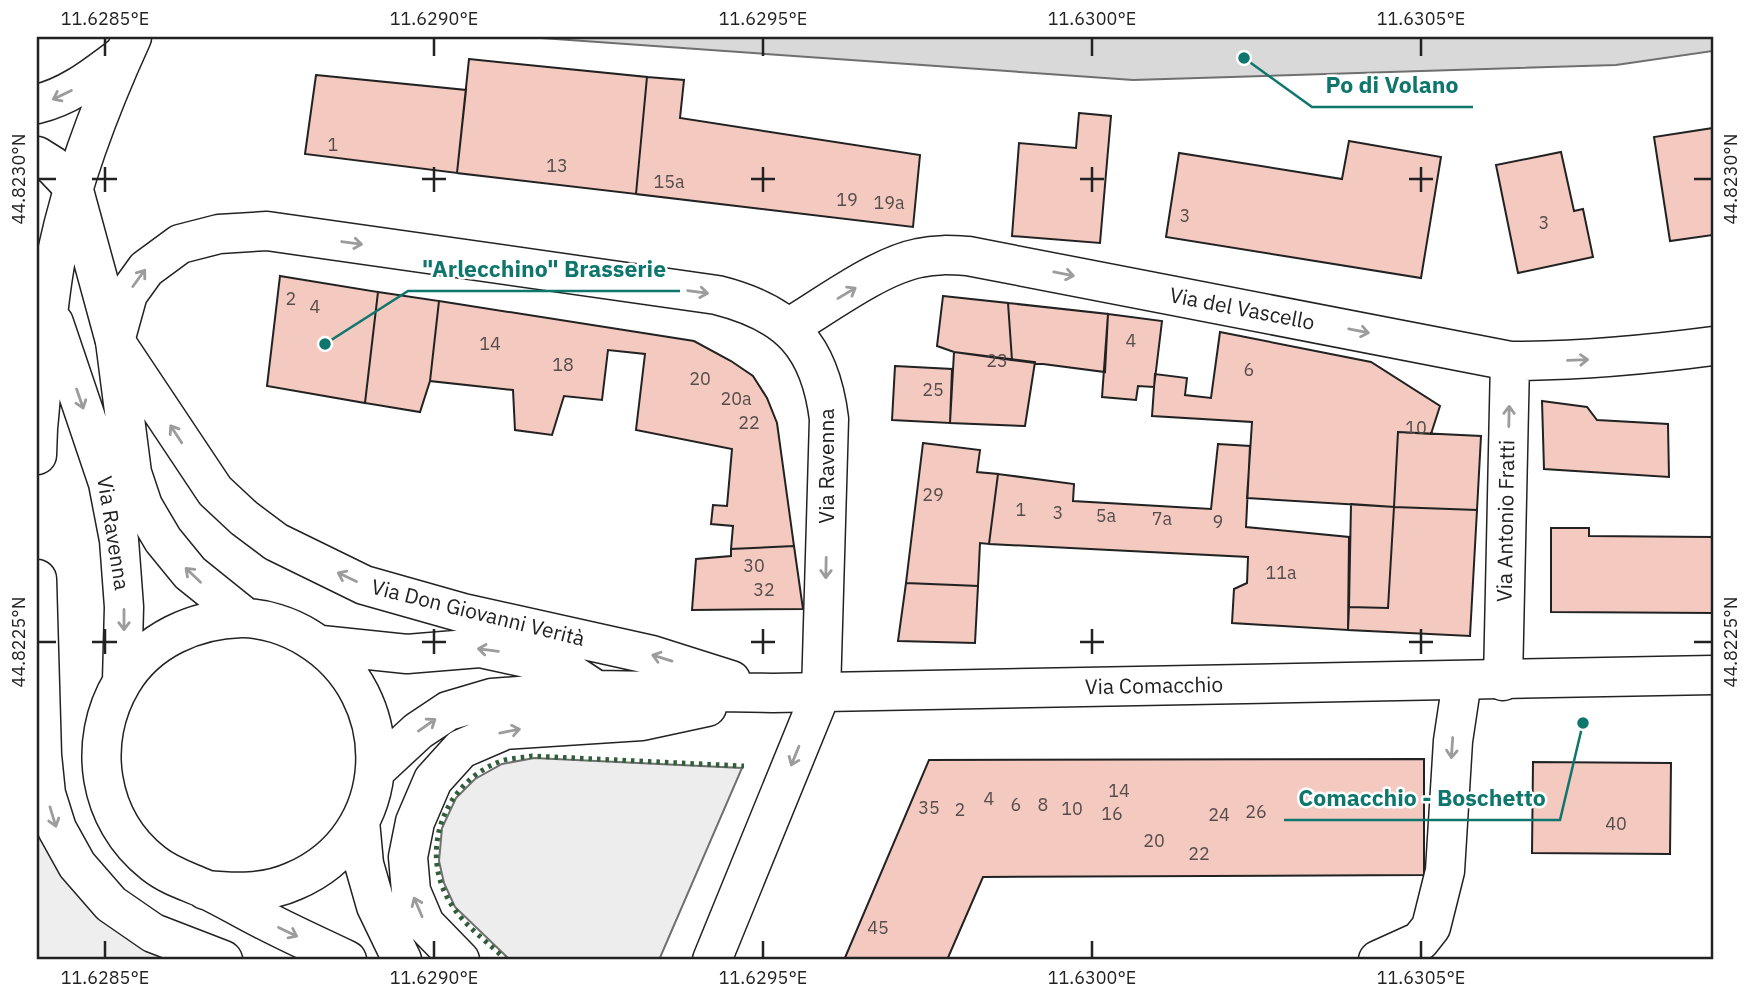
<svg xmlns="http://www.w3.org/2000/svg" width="1750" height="997" font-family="'IBM Plex Sans',sans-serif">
  <rect width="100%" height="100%" fill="#fff"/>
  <!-- green -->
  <path fill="#eee" stroke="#6f6f6f" stroke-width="2" d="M 37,799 L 41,817 L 194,960 L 37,960 Z"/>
  <!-- parking -->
  <path fill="#ededed" stroke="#6f6f6f" stroke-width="2" d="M 534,758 L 742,768 L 659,960 L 510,960 L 455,907 L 444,883 L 439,861 L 442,828 L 456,798 L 475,779 L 502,764 Z"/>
  <!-- water -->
  <path fill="#d9d9d9" stroke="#6f6f6f" stroke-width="2" d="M 527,37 L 1713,37 L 1713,51 L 1616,65 L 1133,80 Z"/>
  <!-- building -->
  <path fill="#f3c9c0" stroke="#222" stroke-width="2" d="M 469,59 L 647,77 L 636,194 L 457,173 Z
    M 316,75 L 466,90 L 457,173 L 305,154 Z
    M 647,77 L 684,80 L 680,118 L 920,155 L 913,227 L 636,194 Z
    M 1079,113 L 1111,116 L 1100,243 L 1012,236 L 1019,143 L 1076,148 Z
    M 1713,128 L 1713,235 L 1670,241 L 1654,137 Z
    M 1349,141 L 1441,157 L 1421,278 L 1166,237 L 1179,153 L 1342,179 Z
    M 1561,152 L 1574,211 L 1583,209 L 1593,257 L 1518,273 L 1496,165 Z
    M 280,276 L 378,292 L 365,403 L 267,386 Z
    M 378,292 L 439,301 L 430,381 L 420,412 L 365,403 Z
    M 943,296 L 1008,303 L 1012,360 L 954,352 L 937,346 Z
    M 439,301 L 694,341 L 731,361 L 753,376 L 767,398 L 777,423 L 794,546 L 731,549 L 733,526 L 711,524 L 713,505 L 727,506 L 732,449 L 636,430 L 645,354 L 608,350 L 602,400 L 564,396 L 552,435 L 515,430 L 513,390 L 430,381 Z
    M 1008,303 L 1108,314 L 1105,372 L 1012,360 Z
    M 1108,314 L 1162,321 L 1154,387 L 1138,386 L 1136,400 L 1102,397 Z
    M 1220,332 L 1371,362 L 1440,406 L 1431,434 L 1398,432 L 1394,507 L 1247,498 L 1252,422 L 1152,416 L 1155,374 L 1187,378 L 1185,395 L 1211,398 Z
    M 954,352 L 1035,362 L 1025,426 L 950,423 Z
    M 895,366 L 952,369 L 950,423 L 892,420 Z
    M 1542,401 L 1587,407 L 1597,420 L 1668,424 L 1669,477 L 1544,469 Z
    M 1398,432 L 1481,436 L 1477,510 L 1394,507 Z
    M 923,443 L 980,450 L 977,472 L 998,474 L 989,544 L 980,543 L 978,586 L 906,583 Z
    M 1218,444 L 1250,446 L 1246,527 L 1349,537 L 1348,630 L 1232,623 L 1234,589 L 1247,583 L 1248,557 L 989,544 L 998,474 L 1074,484 L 1073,501 L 1211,509 Z
    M 1351,504 L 1394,507 L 1388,608 L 1349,607 Z
    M 1394,507 L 1477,510 L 1470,636 L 1348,630 L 1349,607 L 1388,608 Z
    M 1551,528 L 1589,528 L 1589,536 L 1713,537 L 1713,613 L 1551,612 Z
    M 794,546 L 803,609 L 692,610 L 696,559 L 731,556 L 731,549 Z
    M 906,583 L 978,586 L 975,643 L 898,641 Z
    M 1424,759 L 1424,875 L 983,877 L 947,960 L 844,960 L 929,760 Z
    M 1533,762 L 1671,763 L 1670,854 L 1532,853 Z"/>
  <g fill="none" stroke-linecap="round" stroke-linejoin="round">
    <defs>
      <path id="street" d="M 37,104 C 71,96 97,74 124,54
        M 37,156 L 53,166 L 73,187
        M 788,328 C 825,306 878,266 919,258 C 936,254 951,255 968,256 L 1510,361 C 1579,361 1645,355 1713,346
        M 115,341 L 128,294 L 146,269 L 180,244 L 219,234 L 267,231 L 717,295 C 789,313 820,346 829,419 L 821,693 L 712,960
        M 1503,681 L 1510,361
        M 1378,960 L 1420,941 L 1431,927 L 1445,871 L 1453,741 L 1462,681"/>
      <path id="secondary" d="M 73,187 L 115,341 L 132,473 L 143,506 L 163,540 L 190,573 L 246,618
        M 54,323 L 108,483 L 119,540 L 124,607 L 122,681
        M 115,341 L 215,491 L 244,518 L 276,542 L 364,585 L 463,613 L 652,655 L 731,680
        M 37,455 L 38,428 C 44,369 46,307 58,248 C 74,174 101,105 132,37
        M 37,579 L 42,755 L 46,794 L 57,829 L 77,865 L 111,904 L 153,933 L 223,960
        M 321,645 L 407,654 L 480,648 L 558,665 L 596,690
        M 376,770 L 418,731 L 448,711 L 492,698 L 596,690 L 773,693 L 1713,675
        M 360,821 L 364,864 L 376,906 L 402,960
        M 205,890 C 236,893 265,894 294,881 C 398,837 402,695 308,638 C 289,626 264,618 242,618 C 195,619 147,640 122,682 C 86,742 98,820 153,863 C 169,876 187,881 205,889 C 226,899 246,911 266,921 C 293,935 320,947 347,960
        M 460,960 L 425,924 L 411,891 L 408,857 L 415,822 L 433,780 L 461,749 L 505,730 L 642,721 L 707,707"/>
    </defs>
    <!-- street casing -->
    <use href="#street" stroke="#222" stroke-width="41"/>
    <!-- secondary casing -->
    <use href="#secondary" stroke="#222" stroke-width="41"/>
    <!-- street -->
    <use href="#street" stroke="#fff" stroke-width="38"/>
    <!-- secondary -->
    <use href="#secondary" stroke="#fff" stroke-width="38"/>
    <!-- hedge -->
    <path stroke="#2f5e38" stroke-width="5" stroke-dasharray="3.5 5" stroke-linecap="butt" d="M 506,960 C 490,944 465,926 453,907 C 417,855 442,783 501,761 C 510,758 522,758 532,756 L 744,766"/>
  </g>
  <!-- one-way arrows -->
  <defs><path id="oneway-shaft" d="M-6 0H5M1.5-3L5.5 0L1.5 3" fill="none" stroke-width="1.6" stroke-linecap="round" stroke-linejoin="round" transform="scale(1.75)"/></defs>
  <g stroke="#9c9c9c">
    <use href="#oneway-shaft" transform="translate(62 95) rotate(154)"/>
    <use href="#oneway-shaft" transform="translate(352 243) rotate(8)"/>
    <use href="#oneway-shaft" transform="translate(1064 274) rotate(11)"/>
    <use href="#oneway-shaft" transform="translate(139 278) rotate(-54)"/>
    <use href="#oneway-shaft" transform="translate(698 292) rotate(8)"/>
    <use href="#oneway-shaft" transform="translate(847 293) rotate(-31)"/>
    <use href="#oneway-shaft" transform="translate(1359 331) rotate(11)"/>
    <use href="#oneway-shaft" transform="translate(1578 360) rotate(-2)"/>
    <use href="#oneway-shaft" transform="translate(80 399) rotate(71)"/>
    <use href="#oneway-shaft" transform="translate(1509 416) rotate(-89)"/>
    <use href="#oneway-shaft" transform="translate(176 434) rotate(-123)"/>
    <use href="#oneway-shaft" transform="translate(826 568) rotate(91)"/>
    <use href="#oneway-shaft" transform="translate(193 575) rotate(-136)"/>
    <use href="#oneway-shaft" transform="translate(347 577) rotate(-155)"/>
    <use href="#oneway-shaft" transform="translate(124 620) rotate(90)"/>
    <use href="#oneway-shaft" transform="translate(488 650) rotate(-173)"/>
    <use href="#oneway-shaft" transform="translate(662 658) rotate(-163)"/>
    <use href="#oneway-shaft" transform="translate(427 725) rotate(-35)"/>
    <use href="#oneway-shaft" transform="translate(510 731) rotate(-11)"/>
    <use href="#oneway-shaft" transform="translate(1452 748) rotate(94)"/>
    <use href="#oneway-shaft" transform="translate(795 756) rotate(112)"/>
    <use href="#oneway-shaft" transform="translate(53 817) rotate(73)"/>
    <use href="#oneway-shaft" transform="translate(418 907) rotate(-113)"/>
    <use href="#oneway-shaft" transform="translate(288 932) rotate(26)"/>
  </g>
  <!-- ticks -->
  <path fill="none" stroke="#222" stroke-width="2.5" d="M 105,38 L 105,56M 434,38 L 434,56M 763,38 L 763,56M 1092,38 L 1092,56M 1421,38 L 1421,56M 105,167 L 105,192M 434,167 L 434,192M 763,167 L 763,192M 1092,167 L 1092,192M 1421,167 L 1421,192M 38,179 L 56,179M 92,179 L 117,179M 422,179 L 446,179M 751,179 L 775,179M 1080,179 L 1104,179M 1409,179 L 1433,179M 1694,179 L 1712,179M 105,629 L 105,654M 434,629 L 434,654M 763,629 L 763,654M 1092,629 L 1092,654M 1421,629 L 1421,654M 38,642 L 56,642M 92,642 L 117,642M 422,642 L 446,642M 751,642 L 775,642M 1080,642 L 1104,642M 1409,642 L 1433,642M 1694,642 L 1712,642M 105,941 L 105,958M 434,941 L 434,958M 763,941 L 763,958M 1092,941 L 1092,958M 1421,941 L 1421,958"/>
  <g text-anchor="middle" stroke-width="5" stroke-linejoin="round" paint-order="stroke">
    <!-- number labels -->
    <g font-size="18" fill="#564c4a">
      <text x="333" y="151">1</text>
      <text x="557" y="172">13</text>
      <text x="669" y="188">15a</text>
      <text x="847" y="206">19</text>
      <text x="889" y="209">19a</text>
      <text x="1185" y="222">3</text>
      <text x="1544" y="229">3</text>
      <text x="291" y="305">2</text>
      <text x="315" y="313">4</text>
      <text x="1131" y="347">4</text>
      <text x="490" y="350">14</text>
      <text x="997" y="367">23</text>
      <text x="563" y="371">18</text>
      <text x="1249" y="376">6</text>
      <text x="700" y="385">20</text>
      <text x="933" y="396">25</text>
      <text x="736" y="405">20a</text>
      <text x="749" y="429">22</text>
      <text x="1416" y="434">10</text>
      <text x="933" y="501">29</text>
      <text x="1021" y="516">1</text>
      <text x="1058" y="519">3</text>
      <text x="1106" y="522">5a</text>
      <text x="1162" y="525">7a</text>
      <text x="1218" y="528">9</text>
      <text x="754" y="572">30</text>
      <text x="1281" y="579">11a</text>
      <text x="764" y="596">32</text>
      <text x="1119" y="797">14</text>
      <text x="989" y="805">4</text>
      <text x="1016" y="811">6</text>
      <text x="1043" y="811">8</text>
      <text x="929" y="814">35</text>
      <text x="1072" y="815">10</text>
      <text x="960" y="816">2</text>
      <text x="1256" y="818">26</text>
      <text x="1112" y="820">16</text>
      <text x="1219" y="821">24</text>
      <text x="1616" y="830">40</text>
      <text x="1154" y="847">20</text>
      <text x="1199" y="860">22</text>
      <text x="878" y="934">45</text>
    </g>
    <!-- street labels -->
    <g font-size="21" fill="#222" stroke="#fff">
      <text transform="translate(1242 309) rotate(11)" y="7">Via del Vascello</text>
      <text transform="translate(827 466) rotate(-90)" y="7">Via Ravenna</text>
      <text transform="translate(1506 521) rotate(-89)" y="7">Via Antonio Fratti</text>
      <text transform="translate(113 533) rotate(81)" y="7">Via Ravenna</text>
      <text transform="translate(478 613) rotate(14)" y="7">Via Don Giovanni Verità</text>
      <text transform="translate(1154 686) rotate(-1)" y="7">Via Comacchio</text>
    </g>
  </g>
  <!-- callouts -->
  <path fill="none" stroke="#0f766e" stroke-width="2.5" d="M1244 58L1312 107H1473M325 344L408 291H680M1583 723L1560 820H1284"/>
  <g fill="#0f766e" stroke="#fff" stroke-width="2.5">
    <circle cx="1244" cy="58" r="7"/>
    <circle cx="325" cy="344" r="7"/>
    <circle cx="1583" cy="723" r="7"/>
  </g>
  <g font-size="23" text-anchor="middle" font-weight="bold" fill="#0f766e" stroke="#fff" stroke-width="5" stroke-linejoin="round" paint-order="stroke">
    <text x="1392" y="93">Po di Volano</text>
    <text x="544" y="277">"Arlecchino" Brasserie</text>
    <text x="1422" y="806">Comacchio - Boschetto</text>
  </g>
  <!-- border -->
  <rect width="1750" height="997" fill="none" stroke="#ffffff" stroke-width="77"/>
  <rect x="38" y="38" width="1674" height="920" fill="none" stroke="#222" stroke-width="2.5"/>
  <g font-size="18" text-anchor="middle" fill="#222">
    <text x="105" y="25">11.6285°E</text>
    <text x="434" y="25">11.6290°E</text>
    <text x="763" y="25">11.6295°E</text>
    <text x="1092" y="25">11.6300°E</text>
    <text x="1421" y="25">11.6305°E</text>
    <text transform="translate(19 179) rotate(-90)" y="6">44.8230°N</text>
    <text transform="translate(1731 179) rotate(-90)" y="6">44.8230°N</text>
    <text transform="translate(19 642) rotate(-90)" y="6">44.8225°N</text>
    <text transform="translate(1731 642) rotate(-90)" y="6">44.8225°N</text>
    <text x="105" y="984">11.6285°E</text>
    <text x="434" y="984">11.6290°E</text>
    <text x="763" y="984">11.6295°E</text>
    <text x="1092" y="984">11.6300°E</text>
    <text x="1421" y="984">11.6305°E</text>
  </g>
</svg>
